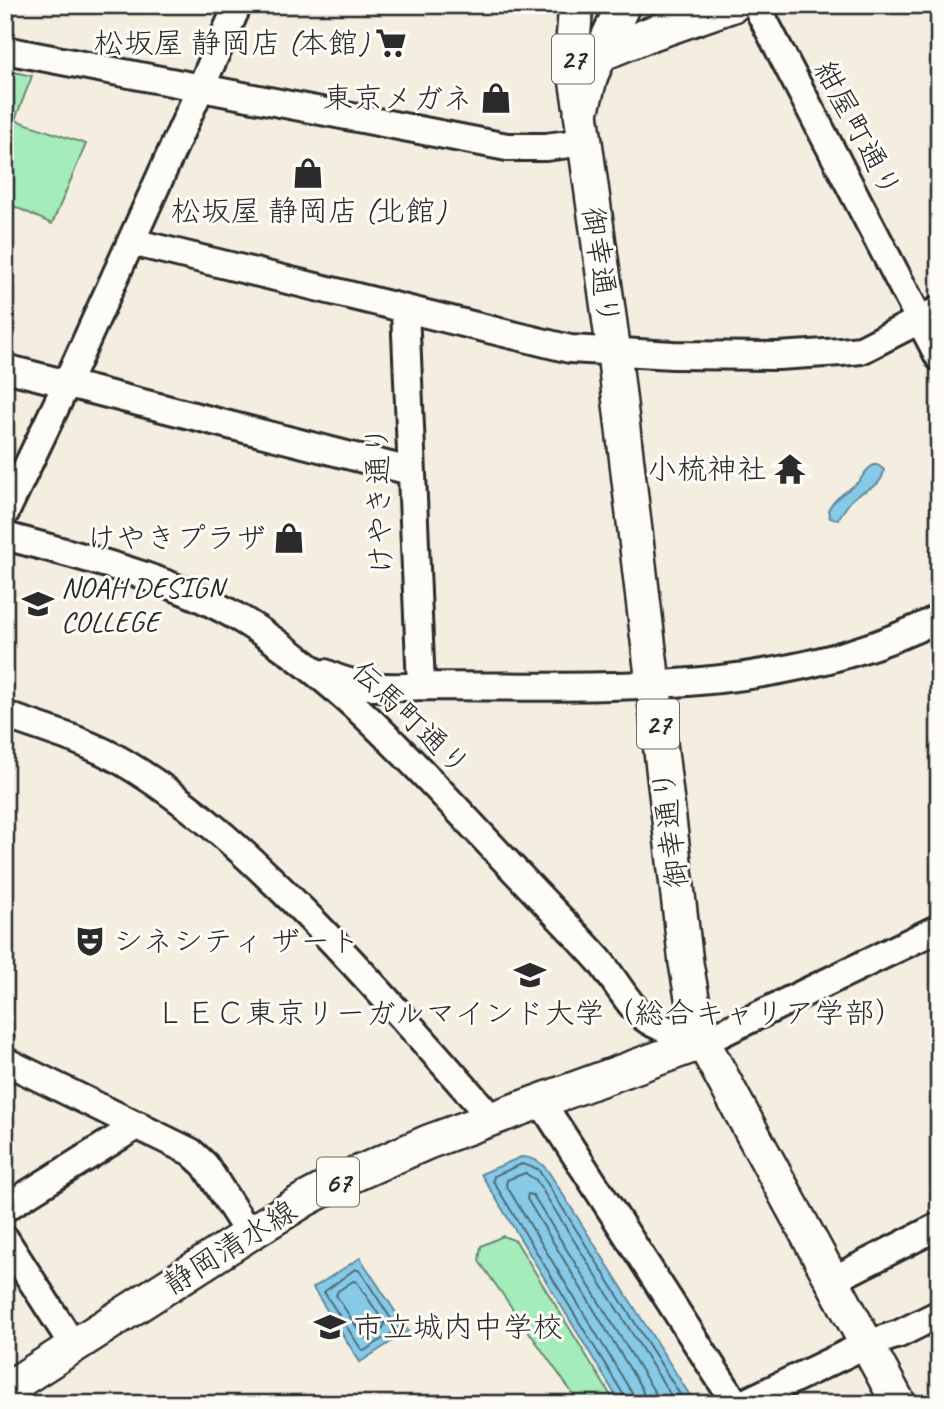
<svg xmlns="http://www.w3.org/2000/svg" width="944" height="1409" font-family="Caveat,'Klee One',sans-serif">
  <rect width="100%" height="100%" fill="#f4eee0"/>
  <filter id="ink" filterUnits="userSpaceOnUse"><feTurbulence type="fractalNoise" baseFrequency=".0143" numOctaves="2"/><feDisplacementMap in="SourceGraphic" scale="14" xChannelSelector="R" yChannelSelector="G"/><feConvolveMatrix kernelMatrix="1 2 1 2 8 2 1 2 1" color-interpolation-filters="sRGB"/></filter>
  <g filter="url(#ink)">
    <!-- green -->
    <path fill="#a4ecba" stroke="#688c72" stroke-width="2" d="M 5,70 L 32,76 L 15,120 L 86,144 L 52,224 L 5,202 Z
      M 503,1236 L 516,1241 L 616,1404 L 580,1404 L 479,1261 L 481,1246 Z"/>
    <!-- water -->
    <path fill="#86cae8" stroke="#628a9c" stroke-width="2" d="M 874,465 L 878,465 L 884,470 C 881,488 869,487 856,496 C 849,501 843,512 838,519 L 830,518 L 828,510 C 836,496 847,492 858,482 C 864,476 865,469 874,465 Z
      M 521,1157 C 533,1157 541,1162 548,1171 L 691,1397 L 688,1404 L 621,1404 L 481,1174 Z
      M 360,1258 L 408,1331 L 360,1362 L 313,1288 Z"/>
    <g fill="none" stroke-linecap="round" stroke-linejoin="round">
      <!-- shore -->
      <path stroke="#4f6b77" stroke-width="2" d="M 355,1269 L 360,1271 L 397,1328 L 395,1331 L 364,1351 L 361,1349 L 324,1292 Z
        M 353,1281 L 357,1282 L 385,1324 L 383,1328 L 367,1338 L 363,1337 L 336,1295 L 338,1291 Z
        M 626,1404 L 625,1397 L 493,1181 L 494,1176 L 522,1164 L 538,1169 L 681,1396 L 681,1404
        M 635,1404 L 632,1393 L 506,1185 L 507,1180 L 525,1173 L 536,1180 L 672,1397 L 672,1404
        M 645,1404 L 642,1389 L 527,1199 L 528,1194 L 533,1195 L 662,1404"/>
      <defs>
        <path id="minor" d="M 756,5 L 939,357
          M 5,50 L 507,147 L 546,147 L 584,142
          M 132,242 L 570,349 L 673,355 L 778,356 L 841,352 L 861,350 L 939,310
          M 405,310 L 421,686
          M 5,368 L 410,471
          M 5,513 L 67,383 L 238,5
          M 5,536 C 86,558 171,577 244,621 C 351,687 433,785 519,875 C 545,903 573,931 599,960 C 614,978 630,1009 649,1021 C 664,1031 687,1035 703,1042 L 939,928
          M 325,673 C 355,688 388,689 421,686 C 595,686 779,699 939,618
          M 5,715 C 44,729 87,741 123,762 C 195,805 255,862 313,921 C 375,985 433,1051 491,1118
          M 5,1061 L 191,1152 L 205,1165 L 249,1234
          M 540,1100 L 736,1404
          M 5,1208 L 138,1125
          M 5,1239 L 73,1345
          M 831,1281 L 939,1226
          M 742,1404 L 867,1344 L 899,1334 L 939,1314"/>
        <path id="major" d="M 576,5 L 572,53 L 580,104
          M 623,5 L 591,75 L 581,113 L 614,353 L 686,963 L 694,1009 L 703,1042 L 899,1404
          M 601,54 L 650,34 L 733,5
          M 5,1390 L 249,1234 L 304,1200 L 340,1181 L 428,1142 L 703,1042"/>
      </defs>
      <!-- minor casing -->
      <use href="#minor" stroke="#2b2b2b" stroke-width="32"/>
      <!-- major casing -->
      <use href="#major" stroke="#2b2b2b" stroke-width="38"/>
      <!-- minor -->
      <use href="#minor" stroke="#fdfcf7" stroke-width="26"/>
      <!-- major -->
      <use href="#major" stroke="#fdfcf7" stroke-width="33"/>
      <!-- rail -->
      <path stroke="#2b2b2b" stroke-width="5" d="M 5,1032 L 13,1036
        M 5,1048 L 8,1049"/>
    </g>
  </g>
  <!-- icons -->
  <defs>
    <symbol id="supermarket-bare" viewBox="-9 -9 18 18"><path d="M-6-5.5h2.5l.6 2H6L4.5 2H-2.5L-4.4-4H-6ZM-1.5 3.2a1.3 1.3 0 1 0 .1 0ZM3 3.2a1.3 1.3 0 1 0 .1 0Z" fill="#2b2b2b" stroke="#fdfcf7" stroke-width="2.5" paint-order="stroke"/></symbol>
    <symbol id="shop-bare" viewBox="-9 -9 18 18"><path d="M-5-2.5h2.3a2.7 3.5 0 0 1 5.4 0H5L5.5 6h-11ZM-1.5-2.5h3a1.5 2.3 0 0 0-3 0Z" fill="#2b2b2b" stroke="#fdfcf7" stroke-width="2.5" paint-order="stroke"/></symbol>
    <symbol id="temple-bare" viewBox="-9 -9 18 18"><path d="M0-6L5-2H3V0L6.5 2.5H4V6H1.5V3h-3V6H-4V2.5H-6.5L-3 0V-2H-5Z" fill="#2b2b2b" stroke="#fdfcf7" stroke-width="2.5" paint-order="stroke"/></symbol>
    <symbol id="university-bare" viewBox="-9 -9 18 18"><path d="M0-5L7-2L0 1L-7-2ZM-4 1L0 2.5L4 1V4Q0 6-4 4Z" fill="#2b2b2b" stroke="#fdfcf7" stroke-width="2.5" paint-order="stroke"/></symbol>
    <symbol id="theatre-bare" viewBox="-9 -9 18 18"><path d="M-5-5.5Q0-4 5-5.5V0Q5 5 0 6Q-5 5-5 0ZM-3.3-2.5H-1v1.5H-3.3ZM1-2.5H3.3v1.5H1ZM-2.8 1Q0 5.5 2.8 1Z" fill="#2b2b2b" stroke="#fdfcf7" stroke-width="2.5" paint-order="stroke"/></symbol>
    <symbol id="school-bare" viewBox="-9 -9 18 18"><path d="M0-5L7-2L0 1L-7-2ZM-4 1L0 2.5L4 1V4Q0 6-4 4Z" fill="#2b2b2b" stroke="#fdfcf7" stroke-width="2.5" paint-order="stroke"/></symbol>
  </defs>
  <g fill-rule="evenodd">
    <use href="#supermarket-bare" x="369" y="21" width="44" height="44"/>
    <use href="#shop-bare" x="474" y="76" width="44" height="44"/>
    <use href="#shop-bare" x="286" y="151" width="44" height="44"/>
    <use href="#temple-bare" x="768" y="447" width="44" height="44"/>
    <use href="#shop-bare" x="267" y="516" width="44" height="44"/>
    <use href="#university-bare" x="16" y="582" width="44" height="44"/>
    <use href="#theatre-bare" x="68" y="919" width="44" height="44"/>
    <use href="#university-bare" x="508" y="953" width="44" height="44"/>
    <use href="#school-bare" x="308" y="1305" width="44" height="44"/>
  </g>
  <g text-anchor="middle" stroke-width="6" stroke-linejoin="round" paint-order="stroke">
    <!-- shield labels -->
    <g fill="#fdfcf7" stroke="#6a6a68" stroke-width="2">
      <rect x="552" y="34.5" width="42" height="49" rx="5"/>
      <rect x="637" y="699.5" width="42" height="49" rx="5"/>
      <rect x="317" y="1157.5" width="42" height="49" rx="5"/>
    </g>
    <g font-size="28" font-weight="bold" fill="#2b2b2b">
      <text x="573" y="69">27</text>
      <text x="658" y="734">27</text>
      <text x="338" y="1192">67</text>
    </g>
    <!-- poi labels -->
    <g font-size="30" fill="#2b2b2b" stroke="#fdfcf7" text-anchor="end">
      <text x="368" y="53">松坂屋 静岡店 (本館)</text>
      <text x="473" y="108">東京メガネ</text>
      <text x="308" y="221" text-anchor="middle">松坂屋 静岡店 (北館)</text>
      <text x="767" y="479">小梳神社</text>
      <text x="266" y="548">けやきプラザ</text>
      <text x="61" y="597" text-anchor="start">NOAH DESIGN<tspan x="61" dy="34">COLLEGE</tspan></text>
      <text x="113" y="951" text-anchor="start">シネシティ ザート</text>
      <text x="530" y="1023" text-anchor="middle">ＬＥＣ東京リーガルマインド大学（総合キャリア学部）</text>
      <text x="353" y="1337" text-anchor="start">市立城内中学校</text>
    </g>
    <!-- street labels -->
    <g font-size="30" fill="#2b2b2b" stroke="#fdfcf7">
      <text transform="translate(858 129) rotate(62)" y="10">紺屋町通り</text>
      <text transform="translate(601 266) rotate(82)" y="10">御幸通り</text>
      <text transform="translate(379 500) rotate(-92)" y="10">けやき通り</text>
      <text transform="translate(411 718) rotate(44)" y="10">伝馬町通り</text>
      <text transform="translate(670 829) rotate(-97)" y="10">御幸通り</text>
      <text transform="translate(230 1247) rotate(-32)" y="10">静岡清水線</text>
    </g>
  </g>
  <!-- margin -->
  <rect width="944" height="1409" fill="none" stroke="#fdfcf7" stroke-width="28"/>
  <rect x="14" y="14" width="916" height="1381" fill="none" stroke="#2b2b2b" stroke-width="2.5" filter="url(#ink)"/>
</svg>
